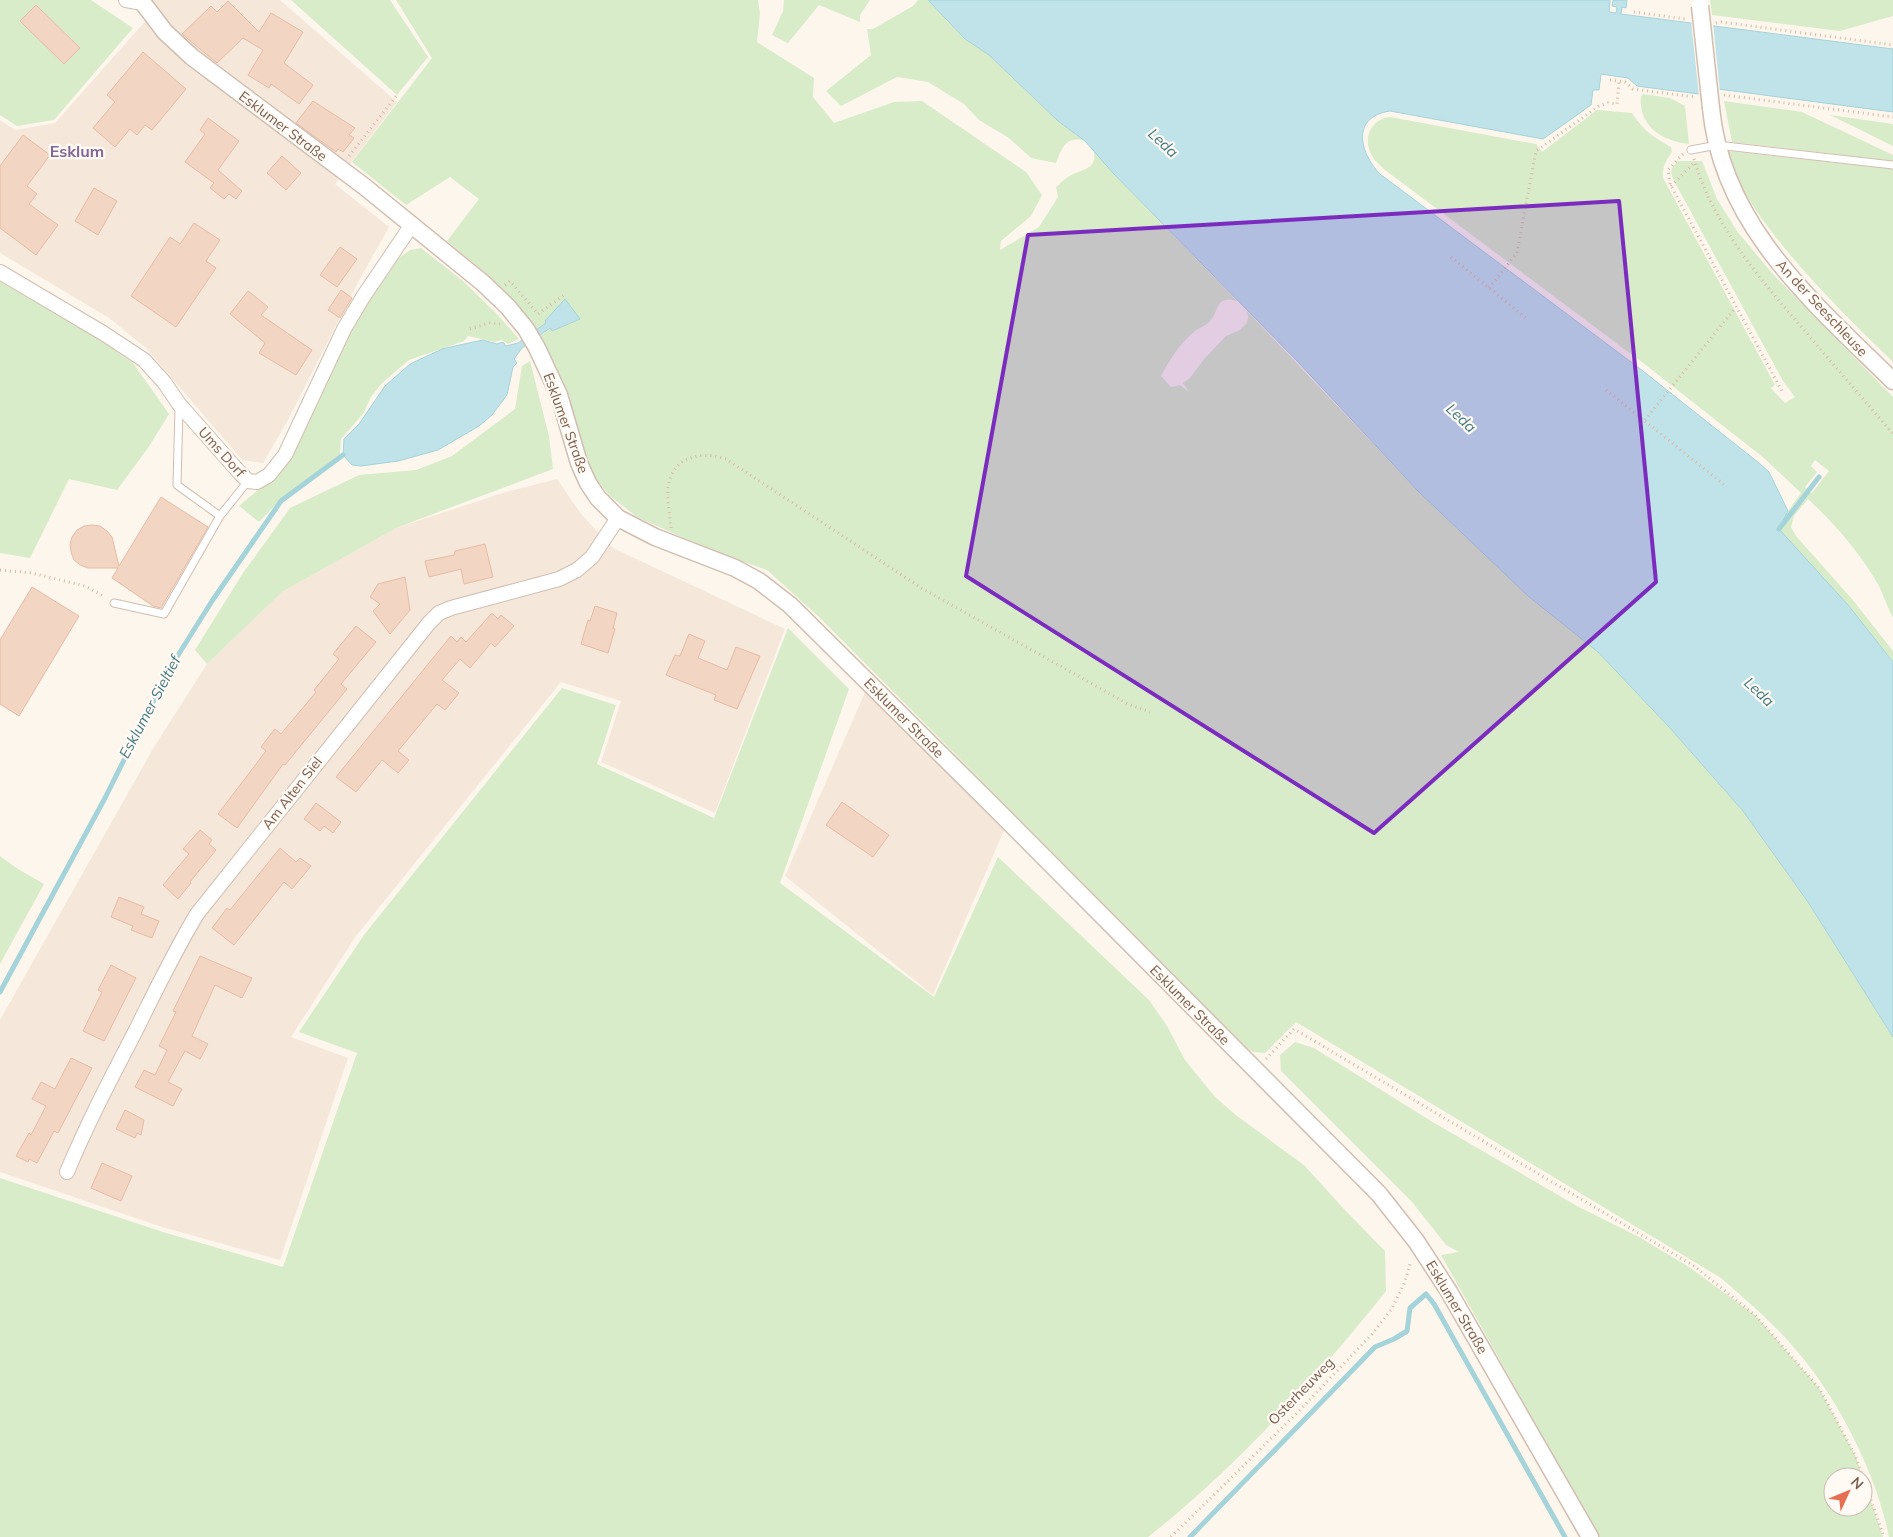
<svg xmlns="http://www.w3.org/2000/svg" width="1893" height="1537" font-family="Mulish,sans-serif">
  <rect width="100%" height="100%" fill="#fdf6ec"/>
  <!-- residential -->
  <path fill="#f5e8da" d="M 141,0 L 280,0 L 397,102 L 335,184 L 389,227 L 356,286 L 288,420 L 263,463 L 242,460 L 146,348 L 109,318 L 0,253 L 0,120 L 15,130 L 55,123 L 156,9 Z
    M 557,479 L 581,514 L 613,548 L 785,629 L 715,813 L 601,762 L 621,701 L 561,682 L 356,936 L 291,1037 L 348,1058 L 280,1260 L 162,1227 L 0,1172 L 0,1020 L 154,747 L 207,664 L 282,592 L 396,528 L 506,492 Z
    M 869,683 L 1008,821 L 933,995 L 785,876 Z"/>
  <!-- green -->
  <path fill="#d8ecc9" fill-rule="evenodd" d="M 0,0 L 91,0 L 133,28 L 54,120 L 17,126 L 0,115 ZM 36,5 L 80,48 L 64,64 L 21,21 Z
    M 291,0 L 390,0 L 428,57 L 397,95 Z
    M 396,0 L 758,0 L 760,13 L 757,42 L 814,78 L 813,97 L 834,123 L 894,102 L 922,101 L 1026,172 L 1042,195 L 1031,216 L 1001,241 L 1000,250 L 1039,227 L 1058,197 L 1056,187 C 1060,184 1064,179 1068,177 C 1083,168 1099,171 1093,148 L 1113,173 L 1237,301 C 1215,295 1220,310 1210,321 C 1206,326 1198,328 1194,332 C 1180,343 1169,361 1161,376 L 1171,387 L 1180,385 L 1189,392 L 1183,383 L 1190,378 L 1204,359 L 1226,336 L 1240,330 L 1246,324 L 1248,318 L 1247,311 L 1418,491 L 1528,596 L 1598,652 L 1670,728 L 1743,811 L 1808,902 L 1893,1037 L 1893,1537 L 1889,1537 C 1877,1475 1838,1398 1796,1350 C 1774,1323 1747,1301 1721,1278 L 1296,1022 L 1265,1053 L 1253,1052 L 1246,1047 L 819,617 L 767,570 L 713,551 L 637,517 L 609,495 L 587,468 L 539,337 L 551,328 L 552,331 L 580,318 L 547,323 L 535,331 C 515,294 479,268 447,241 L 479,199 L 450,177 L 406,205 L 352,162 L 432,58 Z
    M 784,0 L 870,0 L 860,15 L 860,22 L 819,5 L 788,43 L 772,35 L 783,11 Z
    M 918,0 L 928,0 L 965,39 L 989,55 L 1058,121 L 1085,141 C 1066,135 1062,148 1056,163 L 1031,158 L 1009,138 L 979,120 L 964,104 L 928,82 L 897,77 L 841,106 L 826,91 L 871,55 L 867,29 L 873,29 L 913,6 Z
    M 1710,0 L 1893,0 L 1893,16 L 1840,31 L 1712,15 Z
    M 1322,87 L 1591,105 L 1554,132 L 1391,101 L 1358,118 L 1359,161 L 1782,514 L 1788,511 L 1801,493 L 1764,458 L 1647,366 L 1385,170 C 1380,165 1374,161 1371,154 C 1363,138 1371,119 1390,117 L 1536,144 L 1542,152 L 1597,110 L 1632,113 C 1643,130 1653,137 1671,147 L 1672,152 C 1666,161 1662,166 1663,178 L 1775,385 L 1771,388 L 1785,403 L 1795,397 L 1783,381 L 1673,179 C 1670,171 1671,168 1678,161 L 1702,161 L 1717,199 L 1737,231 L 1771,272 L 1893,397 L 1893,618 C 1888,608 1884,597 1879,586 C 1861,554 1835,524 1808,499 L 1794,516 L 1791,527 L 1796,536 L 1852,599 L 1886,642 L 1893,651 L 1893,662 L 1848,605 L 1355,166 ZM 1815,460 L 1829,471 L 1812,493 L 1805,487 L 1817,472 L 1811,466 Z
    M 1643,94 L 1670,98 L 1685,106 L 1689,144 C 1662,141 1638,126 1641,96 Z
    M 1724,101 L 1802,112 L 1893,155 L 1893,161 L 1732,142 Z
    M 1830,115 L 1893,124 L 1893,146 Z
    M 1728,151 L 1893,169 L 1893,362 C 1855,325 1817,288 1783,246 C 1759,216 1738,189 1728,151 Z
    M 421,248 L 463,281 L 497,314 L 519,339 L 508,344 L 502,340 L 495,342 L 468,336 L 464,341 L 409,360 L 381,384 L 371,397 L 363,414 L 341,439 L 340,454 L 280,500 L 259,522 L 239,506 L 280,471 L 361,311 L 400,257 L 410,250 Z
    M 0,281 L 57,311 L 133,363 L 169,414 L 148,448 L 117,490 L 69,479 L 30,558 L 0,553 Z
    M 530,361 L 549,436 L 553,469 L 396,528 L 282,592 L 207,664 L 195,650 L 243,573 L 290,508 L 359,475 L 416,470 L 452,456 L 515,409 L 522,366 Z
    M 788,628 L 849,689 L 780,883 L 934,997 L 998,857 L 1149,1000 L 1167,1026 L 1185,1060 L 1215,1097 L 1237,1116 L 1304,1165 L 1343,1208 L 1385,1251 L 1386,1291 C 1315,1380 1238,1466 1148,1537 L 0,1537 L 0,1178 L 163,1232 L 283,1267 L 357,1053 L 299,1032 L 364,935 L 562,688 L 616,705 L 597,764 L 714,818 Z
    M 0,856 L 18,869 L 44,884 L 0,964 Z
    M 1295,1042 L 1314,1048 L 1431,1121 L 1577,1206 L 1639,1237 L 1689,1267 L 1756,1316 L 1819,1388 L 1855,1455 L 1863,1477 L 1833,1477 L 1833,1507 L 1863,1507 L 1863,1477 L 1883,1537 L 1599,1537 L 1441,1255 L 1459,1252 L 1446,1245 L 1412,1202 L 1281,1071 L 1280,1055 Z"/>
  <!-- water -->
  <path fill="#bfe3e8" stroke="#a5d3da" d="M 928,0 L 1610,0 L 1609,12 L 1616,13 L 1617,7 L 1612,6 L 1613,0 L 1627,0 L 1626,8 L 1622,7 L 1621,14 L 1893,49 L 1893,112 L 1718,89 L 1707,95 L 1644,87 L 1637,86 L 1628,78 L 1601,74 L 1599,90 L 1593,90 L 1591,105 L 1543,139 L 1390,111 C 1351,117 1359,152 1380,174 L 1643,371 L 1759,463 L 1769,472 L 1788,511 L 1779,529 L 1848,605 L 1893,662 L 1893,1037 L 1808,902 L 1743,811 L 1670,728 L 1598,652 L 1528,596 L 1418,491 L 1298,362 L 1113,173 L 1085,141 L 1058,121 L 989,55 L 965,39 Z
    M 565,299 L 580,319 L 552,331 L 550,328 L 522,348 L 514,359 L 517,363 L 513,367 L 507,395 L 492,415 L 479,426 L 438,450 L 398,461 L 361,466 L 352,465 L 343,455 L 344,439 L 359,424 L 385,386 L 410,364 L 442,349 L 464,344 L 483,340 L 497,344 L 503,342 L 506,346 L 518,343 L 546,323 L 545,321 Z"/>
  <!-- pier -->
  <path fill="#fdf6ec" d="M 1691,21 L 1713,23 L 1720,92 L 1708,97 L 1699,96 Z"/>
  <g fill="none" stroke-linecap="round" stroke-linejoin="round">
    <!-- stream -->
    <path stroke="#a5d3da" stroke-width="5" d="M 1779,529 L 1819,477
      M 0,992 L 105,798 L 170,668 L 212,601 L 281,501 L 343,455
      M 1190,1537 L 1375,1347 L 1394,1339 L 1407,1331 L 1410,1308 L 1426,1294 L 1434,1304 L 1565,1537"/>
  </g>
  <!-- building -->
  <path fill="#f3d5c3" stroke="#e6bba3" d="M 228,1 L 259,32 L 271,13 L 303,32 L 284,63 L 313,85 L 299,104 L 271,84 L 269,88 L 248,75 L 263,50 L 243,38 L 217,63 L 182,34 L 211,6 L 217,12 Z
    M 36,5 L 80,48 L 64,64 L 20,21 Z
    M 143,52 L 186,89 L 152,130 L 145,125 L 137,135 L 130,129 L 115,147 L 93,128 L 115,102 L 107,95 Z
    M 313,101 L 355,128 L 349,135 L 354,138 L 343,152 L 338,149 L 336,152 L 296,123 Z
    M 208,118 L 239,141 L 218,170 L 242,191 L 236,199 L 229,194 L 224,199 L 210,188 L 214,183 L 185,162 L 205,134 L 200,130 Z
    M 23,135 L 50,155 L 27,186 L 37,194 L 29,204 L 58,225 L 36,255 L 0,228 L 0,166 Z
    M 282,156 L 301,173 L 286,190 L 267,173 Z
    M 94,188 L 117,201 L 98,235 L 75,221 Z
    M 194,223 L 220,240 L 206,261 L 216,268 L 176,327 L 131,296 L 170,237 L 180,244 Z
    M 340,247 L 357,259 L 337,287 L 320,275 Z
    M 341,290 L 352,298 L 340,318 L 328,310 Z
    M 248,291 L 268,307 L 261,315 L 312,350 L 296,375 L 259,353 L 265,343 L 230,314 Z
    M 161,497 L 208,527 L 161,608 L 153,606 L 112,578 L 118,568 L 88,568 L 80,565 L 74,560 L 71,552 L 70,544 L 72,537 L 77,530 L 84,526 L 92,525 L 100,526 L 107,531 L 112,537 L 119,566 Z
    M 485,544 L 493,577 L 464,584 L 461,569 L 429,577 L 425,561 L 454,555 L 455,551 Z
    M 405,577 L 410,610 L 390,634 L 373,611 L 380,604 L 370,597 L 378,584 Z
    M 32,587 L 79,616 L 19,716 L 0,704 L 0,640 Z
    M 595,606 L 617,613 L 613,628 L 615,629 L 608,653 L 581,644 L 588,620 L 590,621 Z
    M 492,613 L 498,619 L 501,615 L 514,626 L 495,647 L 491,643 L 470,668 L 460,659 L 442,680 L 459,693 L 445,710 L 437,704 L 398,751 L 409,760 L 398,773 L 382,760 L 356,792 L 336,777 L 451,636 L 457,642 L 461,637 L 466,642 Z
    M 356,626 L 376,642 L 341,684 L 347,689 L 285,765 L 283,764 L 237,828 L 218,814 L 266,751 L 261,747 L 270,735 L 275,729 L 281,734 L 316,692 L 314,690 L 339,659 L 333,654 Z
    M 689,634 L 705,641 L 698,658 L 727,670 L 736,647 L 760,656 L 737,709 L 714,700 L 716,695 L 666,675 L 675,655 L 680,656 Z
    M 842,802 L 889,835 L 873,857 L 826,825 Z
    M 316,803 L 341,822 L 333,833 L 324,826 L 320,831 L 304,819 Z
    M 200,830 L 212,840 L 209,844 L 216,850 L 190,882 L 191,883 L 178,899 L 163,885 L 189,854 L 183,849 Z
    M 280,848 L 296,862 L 300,858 L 311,866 L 292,889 L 284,882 L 234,945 L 212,928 L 227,908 L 230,910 Z
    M 119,897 L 144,907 L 141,914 L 159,921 L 152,938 L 131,930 L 133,926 L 111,917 Z
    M 200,956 L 252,978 L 242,998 L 215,985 L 192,1036 L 208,1044 L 200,1059 L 185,1051 L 168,1082 L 182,1089 L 173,1106 L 135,1087 L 144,1070 L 155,1075 L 167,1050 L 159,1046 L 176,1012 L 173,1011 Z
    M 111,965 L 136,978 L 104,1041 L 83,1031 L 102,992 L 98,990 Z
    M 71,1058 L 92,1068 L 58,1133 L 54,1131 L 37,1163 L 29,1159 L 28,1162 L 16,1156 L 29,1133 L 31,1135 L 46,1106 L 32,1099 L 41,1082 L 55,1089 Z
    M 125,1110 L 144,1120 L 141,1135 L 137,1133 L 135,1138 L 116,1129 Z
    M 102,1163 L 132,1176 L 121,1201 L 91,1188 Z"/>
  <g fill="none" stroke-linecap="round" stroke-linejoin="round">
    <defs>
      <path id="service" d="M 1691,150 L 1717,145 L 1893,165
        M 220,516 L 248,481
        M 114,603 L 164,614 L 220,516 L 177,485 L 179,407"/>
      <path id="minor" d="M 126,0 L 143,3
        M 0,272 L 103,333 L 144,360 L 164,382 L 179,404 L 239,472 L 248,481 L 257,482 L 269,475 L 285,455 L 344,329 L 363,297 L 411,226
        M 67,1172 C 87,1124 111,1078 135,1032 C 155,992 174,952 197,914 L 429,623 L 439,613 L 451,608 L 559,579 L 577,570 L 592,557 L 618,518"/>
      <path id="tertiary" d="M 143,0 L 143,3 L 165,32 L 192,57 L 365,187 L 483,283 L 508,307 L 526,329 L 537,348 L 559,395 L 579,463 L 588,483 L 598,498 L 618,518 L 655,537 L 735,568 L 759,581 L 790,605 L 990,803 L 1379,1194 L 1416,1241 L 1448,1290 L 1590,1537
        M 1711,108 C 1722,226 1814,303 1893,381"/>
    </defs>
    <!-- service casing -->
    <use href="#service" stroke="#d1beb0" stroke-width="9"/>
    <!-- minor casing -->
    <use href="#minor" stroke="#d1beb0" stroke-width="16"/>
    <!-- tertiary casing -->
    <use href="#tertiary" stroke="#d1beb0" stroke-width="19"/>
    <!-- path -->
    <path stroke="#d9b8a5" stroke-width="3" stroke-dasharray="1 4" stroke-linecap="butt" d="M 1634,12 L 1685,19
      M 1716,23 L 1721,22 L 1893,45
      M 1610,80 L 1625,82 L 1633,89 L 1694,97
      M 1724,95 L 1893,117
      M 1683,154 L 1668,170 L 1670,184 L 1783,393
      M 349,156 L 397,95
      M 1694,159 C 1713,225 1760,279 1804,330 C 1834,365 1863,399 1893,434
      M 1671,186 L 1694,163
      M 1451,257 L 1527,319
      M 505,285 L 510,281 L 538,314 L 564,295
      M 1489,288 L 1517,253 L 1536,151 L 1599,106 L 1608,103 L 1617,104 L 1619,82
      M 470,329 L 489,323 L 501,324
      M 1606,390 L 1727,487
      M 1645,420 L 1736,307
      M 671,528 C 670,516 667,501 668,489 C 671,457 700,450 726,459 L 923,589 L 1128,704 L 1150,712
      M 0,570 L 32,573 L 85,586 L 105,597
      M 1266,1059 L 1294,1029 L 1694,1266 L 1756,1316 L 1819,1388 L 1855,1455 L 1884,1537
      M 1171,1537 L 1299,1411 L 1372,1334 L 1391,1310 L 1404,1284 L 1411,1261"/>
    <!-- service -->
    <use href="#service" stroke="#fff" stroke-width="7"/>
    <!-- minor -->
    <use href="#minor" stroke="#fff" stroke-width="14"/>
    <!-- tertiary -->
    <use href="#tertiary" stroke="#fff" stroke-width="16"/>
    <defs>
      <path id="tertiary-bridge" d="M 1700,6 L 1711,108"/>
    </defs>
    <!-- tertiary-bridge casing -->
    <use href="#tertiary-bridge" stroke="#d1beb0" stroke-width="19" stroke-linecap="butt"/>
    <!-- tertiary-bridge -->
    <use href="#tertiary-bridge" stroke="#fff" stroke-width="16"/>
  </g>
  <!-- marked area -->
  <path fill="#7b2cbf" fill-opacity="0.2" stroke="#7b2cbf" stroke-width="4" stroke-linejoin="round" d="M 1619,201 L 1656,582 L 1374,833 L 966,576 L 1028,235 Z"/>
  <g text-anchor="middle" stroke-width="4.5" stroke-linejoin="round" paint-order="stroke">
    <!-- street labels -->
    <g font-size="14" fill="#7a5c4d" stroke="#fffaf3">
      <text transform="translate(283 126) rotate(37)" y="5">Esklumer Straße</text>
      <text transform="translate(1822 308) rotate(47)" y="5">An der Seeschleuse</text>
      <text transform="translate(566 423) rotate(70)" y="5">Esklumer Straße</text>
      <text transform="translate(222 452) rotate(48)" y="5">Ums Dorf</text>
      <text transform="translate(904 718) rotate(45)" y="5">Esklumer Straße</text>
      <text transform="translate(292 793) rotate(-52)" y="5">Am Alten Siel</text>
      <text transform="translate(1190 1005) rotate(45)" y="5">Esklumer Straße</text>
      <text transform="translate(1457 1307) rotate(59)" y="5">Esklumer Straße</text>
      <text transform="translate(1301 1391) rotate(-46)" y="5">Osterheuweg</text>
    </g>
    <!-- water labels -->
    <g font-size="15" font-style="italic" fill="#437c86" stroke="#fffaf3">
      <text transform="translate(1163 143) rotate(43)" y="5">Leda</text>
      <text transform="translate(1461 418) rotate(43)" y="5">Leda</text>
      <text transform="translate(1759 692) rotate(43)" y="5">Leda</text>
      <text transform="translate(150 707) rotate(-62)" y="5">Esklumer Sieltief</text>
    </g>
    <!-- quarter labels -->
    <g font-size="16" font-weight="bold" fill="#846695" stroke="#fffaf3">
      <text x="77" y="157">Esklum</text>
    </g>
  </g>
  <!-- north arrow -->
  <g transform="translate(1848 1492) rotate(46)"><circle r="24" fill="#fffaf3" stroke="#cabbb1"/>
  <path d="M0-4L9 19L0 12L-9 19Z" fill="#e76f51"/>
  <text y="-8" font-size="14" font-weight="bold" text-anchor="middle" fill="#7a5c4d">N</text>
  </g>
</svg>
